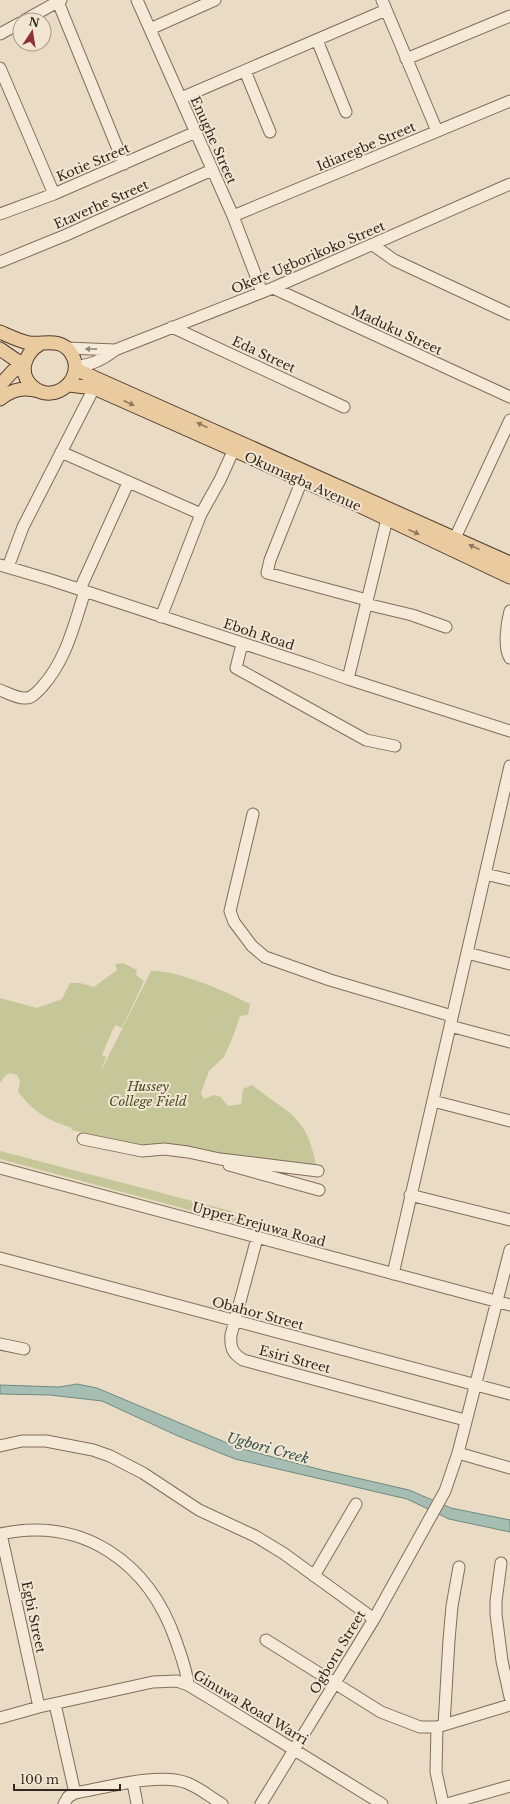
<svg xmlns="http://www.w3.org/2000/svg" width="510" height="1804" font-family="'Libre Baskerville',serif">
  <rect width="100%" height="100%" fill="#eadbc4"/>
  <!-- green -->
  <path fill="#c6c799" d="M 123,963 L 137,970 L 136,975 L 144,981 L 122,1028 L 116,1025 L 113,1029 L 102,1055 L 106,1057 L 101,1071 L 151,971 C 175,969 228,992 250,1004 L 248,1015 L 240,1016 L 232,1039 L 224,1057 L 209,1071 L 201,1093 L 204,1099 L 214,1095 L 221,1097 L 228,1106 L 241,1104 L 243,1089 L 252,1085 C 292,1117 307,1114 317,1170 L 223,1156 L 175,1144 L 146,1147 L 71,1130 L 72,1128 C 46,1119 35,1113 18,1092 L 20,1081 L 17,1075 L 10,1073 L 5,1076 L 0,1083 L 0,998 L 37,1008 L 62,999 L 70,983 L 80,983 L 94,987 L 117,970 L 115,964 Z
    M 0,1151 L 231,1211 L 241,1224 L 0,1159 Z"/>
  <!-- water -->
  <path fill="#a6bdb4" stroke="#6e8b80" d="M 77,1384 L 97,1388 L 239,1448 L 322,1470 L 409,1490 L 451,1508 L 510,1520 L 510,1532 L 449,1519 L 407,1499 L 235,1459 L 178,1436 L 102,1401 L 50,1395 L 0,1394 L 0,1385 L 59,1387 Z"/>
  <g fill="none" stroke-linecap="round" stroke-linejoin="round">
    <defs>
      <path id="minor" d="M 137,0 L 233,216 L 262,292
        M 382,0 L 437,131
        M 58,2 L 124,164
        M 25,20 L 61,0
        M 150,29 L 215,0
        M 0,34 L 20,23
        M 317,40 L 346,112
        M 406,59 L 510,16
        M 0,68 L 54,194
        M 245,71 L 270,132
        M 181,98 L 386,10
        M 0,214 L 54,194 L 196,132
        M 233,216 L 510,101
        M 373,245 L 394,260 L 510,314
        M 0,262 L 66,235 L 212,170
        M 273,288 L 510,397
        M 172,327 L 344,407
        M 67,348 L 115,350
        M 75,366 C 91,366 103,359 115,350 L 273,288 L 510,184
        M 61,452 L 201,514
        M 302,480 L 270,560 L 267,573 L 367,600
        M 455,538 L 510,420
        M 0,565 L 51,580 L 312,666 L 348,679 L 510,731
        M 8,567 L 23,527 L 94,388
        M 80,589 L 128,483
        M 366,604 L 412,615 L 446,627
        M 510,611 C 507,622 503,648 510,658
        M 161,617 L 201,514 L 220,480 L 234,449
        M 242,644 L 236,668 L 366,740 L 395,746
        M 348,679 L 387,519
        M 0,690 C 8,693 18,699 26,698 C 32,698 37,692 41,688 C 66,661 74,625 85,591
        M 253,814 L 230,911 L 234,922 L 252,946 L 265,957 L 330,980 L 452,1016
        M 485,874 L 510,880
        M 467,953 L 510,964
        M 450,1026 L 510,1042
        M 433,1101 L 510,1121
        M 83,1139 L 142,1151 L 164,1149 L 188,1152 L 220,1159 L 318,1171
        M 229,1165 L 319,1190
        M 0,1168 L 510,1305
        M 410,1195 L 510,1220
        M 257,1238 L 231,1335 C 230,1347 232,1353 243,1360 L 465,1420
        M 0,1258 L 510,1394
        M 393,1274 L 510,766
        M 0,1344 L 24,1349
        M 0,1446 L 22,1441 L 46,1441 L 93,1450 L 110,1456 L 143,1473 L 199,1510 L 255,1536 L 283,1553 L 374,1619
        M 458,1453 L 510,1468
        M 0,1534 C 84,1516 149,1563 176,1641 C 181,1656 187,1670 188,1685
        M 1,1534 L 39,1707
        M 501,1563 L 496,1601 L 496,1614 L 502,1661 L 510,1697
        M 314,1576 L 356,1504
        M 266,1640 L 381,1712 L 420,1727 L 437,1727 L 510,1705
        M 55,1704 L 75,1793
        M 0,1718 L 39,1707 L 153,1682 L 177,1681 L 188,1685 C 253,1724 317,1764 382,1804
        M 444,1725 L 449,1640 L 452,1606 L 459,1567
        M 437,1727 L 436,1772 L 443,1804
        M 133,1783 L 137,1804
        M 64,1804 L 68,1797 L 75,1793 C 104,1788 160,1772 187,1783 C 200,1788 210,1797 222,1804
        M 261,1804 L 374,1619 L 445,1491 L 458,1453 L 510,1250
        M 447,1804 L 510,1786"/>
      <path id="major" d="M 0,332 C 9,336 19,341 29,343 C 44,345 60,337 71,353 C 87,377 55,406 33,387 C 17,373 25,353 40,344
        M 0,349 L 16,360 L 24,363
        M 75,369 L 510,563
        M 0,385 L 13,371 L 24,366
        M 69,385 L 94,388 L 360,506 L 510,577
        M 0,399 C 13,389 24,387 39,391"/>
    </defs>
    <!-- minor casing -->
    <use href="#minor" stroke="#836d5c" stroke-width="13"/>
    <!-- major casing -->
    <use href="#major" stroke="#513c30" stroke-width="15"/>
    <!-- minor -->
    <use href="#minor" stroke="#f5e9d7" stroke-width="11"/>
    <!-- major -->
    <use href="#major" stroke="#eacb9f" stroke-width="13"/>
  </g>
  <!-- one-way arrows -->
  <defs><path id="oneway-solid" d="M-6-.8H1V-3.2L6.5 0L1 3.2V.8H-6Z"/></defs>
  <use fill="#94887b" href="#oneway-solid" transform="translate(91 349) rotate(-179)"/>
  <g fill="#8f795f">
    <use href="#oneway-solid" transform="translate(129 403) rotate(24)"/>
    <use href="#oneway-solid" transform="translate(202 425) rotate(-156)"/>
    <use href="#oneway-solid" transform="translate(414 532) rotate(25)"/>
    <use href="#oneway-solid" transform="translate(474 547) rotate(-156)"/>
  </g>
  <g text-anchor="middle" stroke-width="4" stroke-linejoin="round" paint-order="stroke">
    <!-- street labels -->
    <g font-size="13" fill="#34271f" stroke="#f2e6d3">
      <text transform="translate(214 140) rotate(66)" y="5">Enughe Street</text>
      <text transform="translate(366 146) rotate(-23)" y="5">Idiaregbe Street</text>
      <text transform="translate(93 162) rotate(-23)" y="5">Kotie Street</text>
      <text transform="translate(101 204) rotate(-24)" y="5">Etaverhe Street</text>
      <text transform="translate(308 257) rotate(-23)" y="5">Okere Ugborikoko Street</text>
      <text transform="translate(397 330) rotate(25)" y="5">Maduku Street</text>
      <text transform="translate(264 354) rotate(25)" y="5">Eda Street</text>
      <text transform="translate(303 481) rotate(24)" y="5">Okumagba Avenue</text>
      <text transform="translate(259 634) rotate(18)" y="5">Eboh Road</text>
      <text transform="translate(259 1224) rotate(15)" y="5">Upper Erejuwa Road</text>
      <text transform="translate(258 1313) rotate(15)" y="5">Obahor Street</text>
      <text transform="translate(295 1359) rotate(15)" y="5">Esiri Street</text>
      <text transform="translate(34 1617) rotate(78)" y="5">Egbi Street</text>
      <text transform="translate(337 1652) rotate(-59)" y="5">Ogboru Street</text>
      <text transform="translate(251 1707) rotate(31)" y="5">Ginuwa Road Warri</text>
    </g>
    <!-- park labels -->
    <g font-size="13" font-style="italic" fill="#494f27" stroke="#f2e6d3">
      <text x="148" y="1091">Hussey<tspan x="148" dy="15">College Field</tspan></text>
    </g>
    <!-- water labels -->
    <g font-size="14" font-style="italic" fill="#30534d" stroke="#f2e6d3">
      <text transform="translate(268 1448) rotate(15)" y="5">Ugbori Creek</text>
    </g>
  </g>
  <!-- north arrow -->
  <g transform="translate(32 32) rotate(12)"><circle r="19" fill="#f2e6d3" stroke="#a69a8b"/>
  <path d="M0-3L7 15L0 10L-7 15Z" fill="#8c323c"/>
  <text y="-6" font-size="11" font-weight="bold" text-anchor="middle" fill="#34271f">N</text>
  </g>
  <!-- scale -->
  <path d="M14 1784v6h106v-6" fill="none" stroke="#34271f" stroke-width="2"/>
  <text x="20" y="1784" font-size="12" fill="#34271f" stroke="#f2e6d3" stroke-width="3" paint-order="stroke">100 m</text>
</svg>
